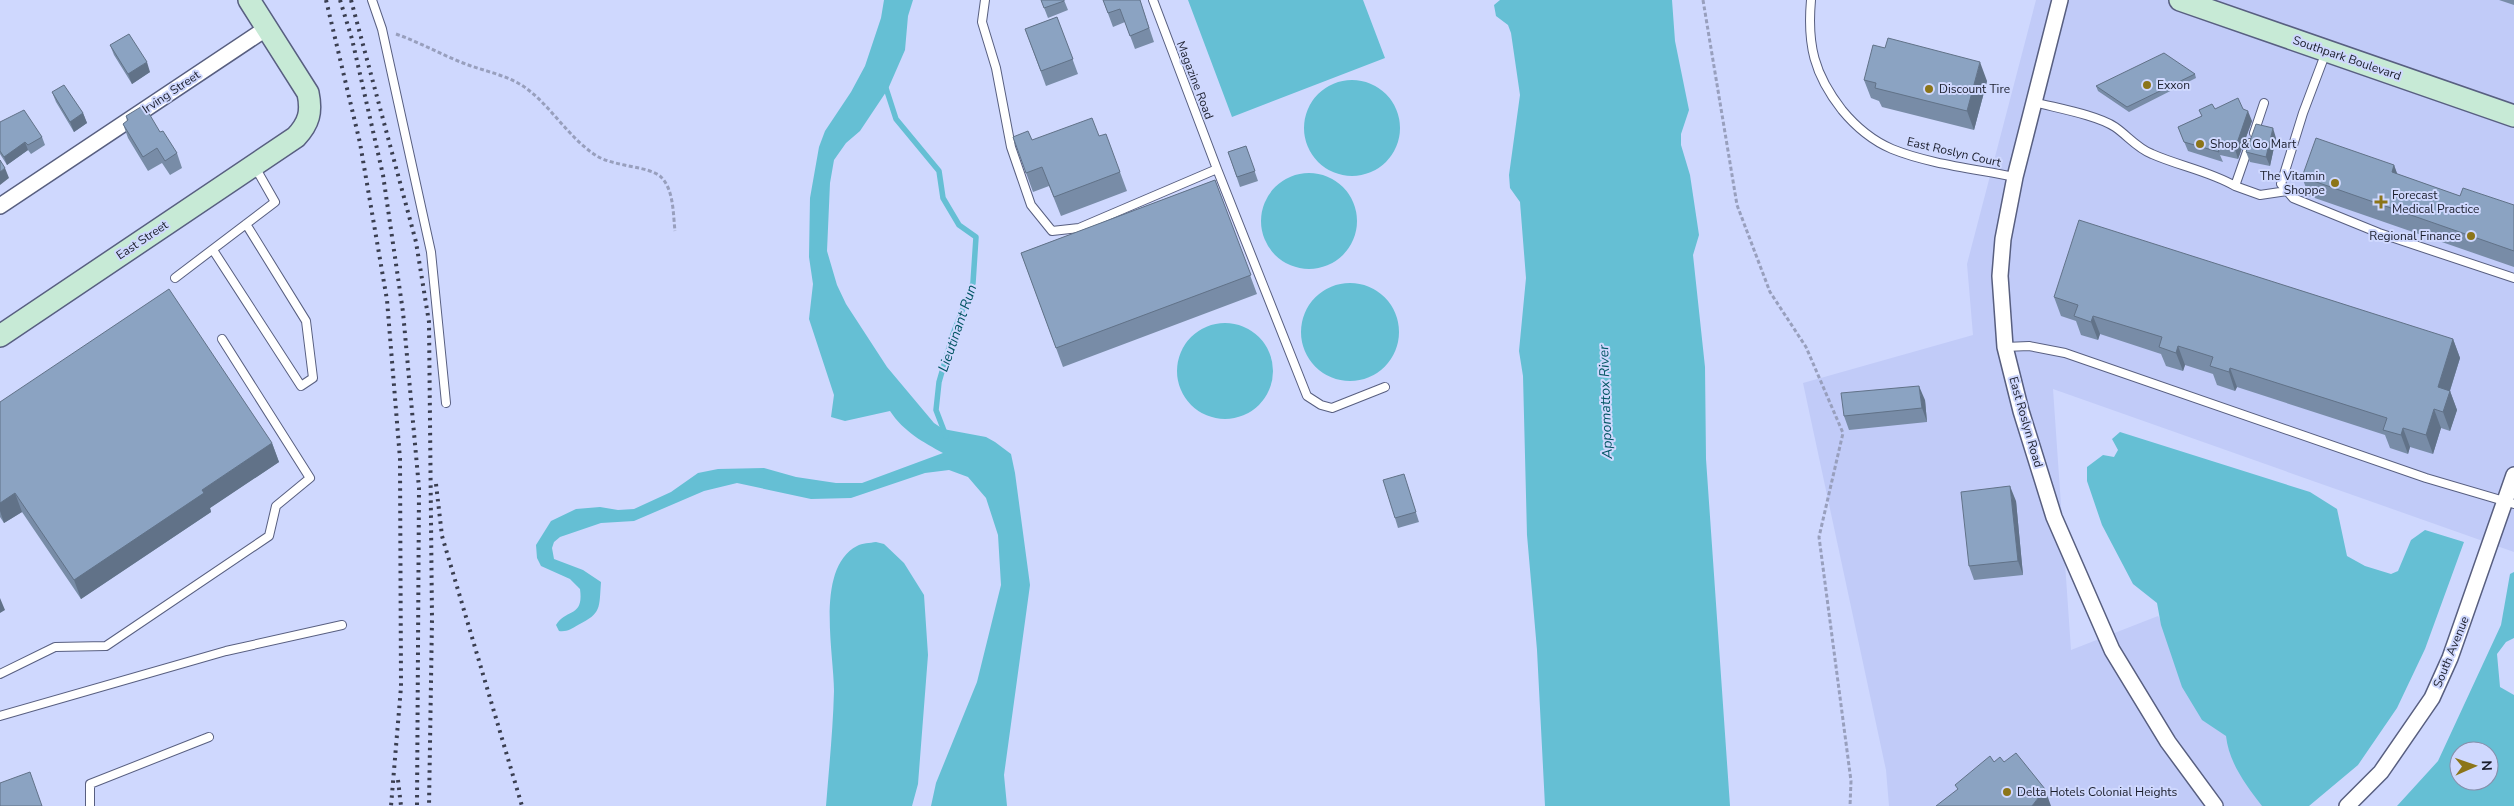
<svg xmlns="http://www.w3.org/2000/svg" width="2514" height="806" font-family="'Nunito Sans',sans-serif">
  <rect width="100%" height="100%" fill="#cfd8fe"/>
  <!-- built -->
  <path fill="#c1cbf8" d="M 2036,0 L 2514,0 L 2514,552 L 2053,389 L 2071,650 L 2158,616 L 2275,806 L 1889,806 L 1886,770 L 1803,383 L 1973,335 L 1967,264 Z"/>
  <!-- water -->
  <path fill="#65bfd4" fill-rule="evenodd" d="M 884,0 L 913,0 L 908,16 L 905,50 L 888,89 L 860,131 L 846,143 L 834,160 L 830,183 L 827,251 L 837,285 L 846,304 L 887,367 L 934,423 L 943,429 L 986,437 L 995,442 L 1011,454 L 1015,473 L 1030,585 L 1004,775 L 1007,806 L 931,806 L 936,783 L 977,682 L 1001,585 L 998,535 L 986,498 L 968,477 L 949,470 L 925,473 L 851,498 L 811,499 L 737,483 L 704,491 L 634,521 L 601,523 L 560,537 L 554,542 L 552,548 L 554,559 L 583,570 L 601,582 C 599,608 602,613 578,625 C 571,629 567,632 559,631 L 556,625 C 566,608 584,618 580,589 L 570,579 L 541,566 L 537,558 L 536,545 L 551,521 L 576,509 L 600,507 L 618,510 L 634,509 L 671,492 L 698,473 L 718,469 L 764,468 L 796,477 L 836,483 L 862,483 L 943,453 C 923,442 904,432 890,411 L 845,421 L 831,417 L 834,395 L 809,319 L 813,284 L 809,257 L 810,198 L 819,147 L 825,131 L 851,92 L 865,66 L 881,18 Z
    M 1188,0 L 1363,0 L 1385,58 L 1232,117 Z
    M 1500,0 L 1672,0 L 1675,41 L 1689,110 L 1681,134 L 1681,145 L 1690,175 L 1699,235 L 1693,255 L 1705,367 L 1706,459 L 1730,806 L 1545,806 L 1537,650 L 1527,535 L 1523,376 L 1519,351 L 1526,278 L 1520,202 L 1510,188 L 1509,175 L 1520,95 L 1511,33 L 1508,25 L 1496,16 L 1494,5 Z
    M1304 128a48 48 0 1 1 96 0a48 48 0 1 1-96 0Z
    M1261 221a48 48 0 1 1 96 0a48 48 0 1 1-96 0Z
    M1301 332a49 49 0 1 1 98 0a49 49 0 1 1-98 0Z
    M1177 371a48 48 0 1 1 96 0a48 48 0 1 1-96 0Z
    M 2120,432 L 2310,492 L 2337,509 L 2347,556 L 2365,566 L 2391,574 L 2398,571 L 2411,540 L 2425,530 L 2464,542 L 2425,649 L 2397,708 L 2358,765 L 2309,806 L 2262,806 C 2246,785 2229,763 2226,736 L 2202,720 L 2182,687 L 2161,625 L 2157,603 L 2133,584 L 2102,525 L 2087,481 L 2087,467 L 2103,455 L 2114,457 L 2118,450 L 2112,439 Z
    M 876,542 L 884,544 L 904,563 L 924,595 L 928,655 L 918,784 L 912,806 L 826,806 C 829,768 833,729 834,691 C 834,653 815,568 857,546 C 862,543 870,543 876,542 Z
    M 2514,572 L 2514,638 L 2506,642 L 2497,654 L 2500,687 L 2514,695 L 2514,806 L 2397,806 L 2438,761 L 2501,625 L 2510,574 ZM 2459,751 L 2489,751 L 2489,781 L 2459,781 Z"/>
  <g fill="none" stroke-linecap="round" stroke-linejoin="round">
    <!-- stream -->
    <path stroke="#65bfd4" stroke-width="5.5" d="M 885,85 L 896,119 L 939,171 L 943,198 L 959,225 L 976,237 L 973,283 L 953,334 L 939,382 L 936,410 L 946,436"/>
    <defs>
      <path id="lane" d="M 372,0 L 382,29 L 431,252 L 446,403
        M 985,0 L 982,22 L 996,68 L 1011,147 L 1031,205 L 1052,231 L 1079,228 L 1217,169
        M 1153,0 L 1217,169 L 1307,396 L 1321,405 L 1332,408 L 1385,387
        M 1811,0 C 1807,45 1814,74 1842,110 C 1856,127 1871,140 1892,149 C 1929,164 1976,169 2015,177
        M 2326,52 L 2303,113 L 2281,184 L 2293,198 L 2379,233 L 2514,278
        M 2034,102 C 2056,108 2097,115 2115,127 C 2128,136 2137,148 2152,154 C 2179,166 2209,171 2235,186 L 2250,143
        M 2254,133 L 2264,103
        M 2235,186 L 2260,195 L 2287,191
        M 213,250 L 301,386 L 313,378 L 306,321 L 246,224
        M 175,278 L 275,202 L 255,167
        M 2005,347 L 2029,346 L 2065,353 L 2426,478 L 2514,504
        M 0,674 L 55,647 L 106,646 L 269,536 L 276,506 L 310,478 L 222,339
        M 0,716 L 226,651 L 342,625
        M 90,806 L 90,784 L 209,737"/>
      <path id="street" d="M 2060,0 L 2015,177 L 2003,239 L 2000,276 L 2005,347 L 2021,411 L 2054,517 L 2112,650 L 2168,742 L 2215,806
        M 0,206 L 267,28
        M 2347,806 L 2381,772 L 2432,698 L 2450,658 L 2514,475"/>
      <path id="secondary" d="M 2180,0 L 2514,116
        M 0,336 L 296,137 C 309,123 312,112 308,93 L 249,0"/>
    </defs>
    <!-- lane casing -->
    <use href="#lane" stroke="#585f80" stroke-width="10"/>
    <!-- street casing -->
    <use href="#street" stroke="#585f80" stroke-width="18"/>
    <!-- secondary casing -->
    <use href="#secondary" stroke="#585f80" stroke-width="24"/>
    <!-- path -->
    <path stroke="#989fbd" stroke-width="3" stroke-dasharray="4 2.5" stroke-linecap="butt" d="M 1703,0 L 1737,205 L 1770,292 L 1806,347 L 1843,433 L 1819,537 L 1851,781 L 1850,806
      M 396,34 C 419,42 440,54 463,63 C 483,71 504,74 523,86 C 551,105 568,138 597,156 C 615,167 650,166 661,177 C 674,190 673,214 675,231"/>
    <!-- lane -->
    <use href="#lane" stroke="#fff" stroke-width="8"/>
    <!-- street -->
    <use href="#street" stroke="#fff" stroke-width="15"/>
    <!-- secondary -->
    <use href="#secondary" stroke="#c7ead6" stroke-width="21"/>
    <!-- rail -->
    <path stroke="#3a3e50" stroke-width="4" stroke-dasharray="2.5 5" stroke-linecap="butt" d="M 326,0 L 360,143 L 387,300 L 400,459 L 401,687 L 391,806
      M 340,0 L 352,39 L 383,175 L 403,312 L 419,488 L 417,806
      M 351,0 L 416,242 L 429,322 L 432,619 L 429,806
      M 436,484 L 442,536 L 522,806
      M 398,780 L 401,806"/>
  </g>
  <!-- wall -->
  <path fill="#788ca7" d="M 1041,0 L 1064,0 L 1068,10 L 1048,18 Z
    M 1103,0 L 1140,0 L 1154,42 L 1135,49 L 1125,22 L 1113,27 Z
    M 2499,0 L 2514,0 L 2514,5 Z
    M 1057,17 L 1078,74 L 1046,86 L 1025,29 Z
    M 110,45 L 150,72 L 132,84 L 114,55 Z
    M 1885,48 L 1987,81 L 1974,130 L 1882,107 L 1879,101 L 1871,98 L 1864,80 Z
    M 2195,74 L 2196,78 L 2129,112 L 2098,91 L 2096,86 Z
    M 52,92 L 83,113 L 87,123 L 74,132 L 56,102 Z
    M 2215,109 L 2243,109 L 2252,121 L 2238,159 L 2220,155 L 2223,162 L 2188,151 L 2178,127 L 2202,116 L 2199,110 Z
    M 126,116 L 160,132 L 177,153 L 182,168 L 170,175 L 162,163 L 148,171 L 128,138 L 123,124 L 127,121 Z
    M 0,122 L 42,137 L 45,145 L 31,154 L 28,150 L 7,165 L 0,154 Z
    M 1099,136 L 1120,172 L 1127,191 L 1061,216 L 1049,186 L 1033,192 L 1013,137 L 1032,140 Z
    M 2276,138 L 2270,166 L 2250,162 L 2246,152 Z
    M 1246,146 L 1258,181 L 1240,187 L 1228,152 Z
    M 2394,165 L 2397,174 L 2460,196 L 2514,205 L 2514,267 L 2309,196 L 2302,177 Z
    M 1215,180 L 1257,294 L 1063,367 L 1021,253 Z
    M 2054,297 L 2453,339 L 2460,358 L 2450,391 L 2457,410 L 2450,431 L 2441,428 L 2433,454 L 2410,447 L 2408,454 L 2390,448 L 2385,435 L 2237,387 L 2235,391 L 2217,385 L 2213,374 L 2185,365 L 2183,371 L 2166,366 L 2161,354 L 2100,334 L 2098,340 L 2081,335 L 2076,321 L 2061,316 Z
    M 1925,400 L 1927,422 L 1849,430 L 1844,416 Z
    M 0,402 L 272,443 L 279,462 L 210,508 L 211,512 L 81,599 L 22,512 L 4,523 L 0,517 Z
    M 1407,484 L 1419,522 L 1398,528 L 1395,518 Z
    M 2016,501 L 2023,575 L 1974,580 L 1969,566 Z"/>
  <!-- shaded-wall -->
  <path fill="#617288" d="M 147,62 L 150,72 L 132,84 L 128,74 Z
    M 1980,62 L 1987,81 L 1974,130 L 1967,111 Z
    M 2248,111 L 2252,121 L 2238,159 L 2235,149 Z
    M 83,113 L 87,123 L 74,132 L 70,122 Z
    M 2273,128 L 2276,138 L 2270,166 L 2266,157 Z
    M 25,142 L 28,150 L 7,165 L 4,157 Z
    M 2394,165 L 2401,184 L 2392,172 Z
    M 5,168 L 9,178 L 0,185 L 0,172 Z
    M 2093,316 L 2100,334 L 2098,340 L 2091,322 Z
    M 2453,339 L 2460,358 L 2445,406 L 2438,387 Z
    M 2178,346 L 2185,365 L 2183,371 L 2176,353 Z
    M 2230,368 L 2237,387 L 2235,391 L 2229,372 Z
    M 1919,386 L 1925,400 L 1927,422 L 1922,408 Z
    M 2450,391 L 2457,410 L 2450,431 L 2443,412 Z
    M 2434,409 L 2441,428 L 2433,454 L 2426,435 Z
    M 2403,428 L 2410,447 L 2408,454 L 2401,435 Z
    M 272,443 L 279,462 L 210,508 L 211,512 L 81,599 L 74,580 L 202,490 Z
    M 2010,486 L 2016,501 L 2023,575 L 2018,561 Z
    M 15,493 L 22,512 L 4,523 L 0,511 L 0,503 Z
    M 0,598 L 5,610 L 0,613 Z
    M 2045,789 L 2051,806 L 2032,806 Z"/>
  <!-- building -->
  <path fill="#8ba3c2" stroke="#617288" d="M 1041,0 L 1064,0 L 1064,1 L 1044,8 Z
    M 1103,0 L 1140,0 L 1149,28 L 1130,36 L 1120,9 L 1108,13 Z
    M 1057,17 L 1073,59 L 1041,71 L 1025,29 Z
    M 129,34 L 147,62 L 128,74 L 110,45 Z
    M 1888,38 L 1980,62 L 1967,111 L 1875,88 L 1876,83 L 1864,80 L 1873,45 L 1885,48 Z
    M 2164,53 L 2195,74 L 2127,107 L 2096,86 Z
    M 64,85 L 83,113 L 70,122 L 52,92 Z
    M 2238,98 L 2243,109 L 2248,111 L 2235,149 L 2216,144 L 2219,152 L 2184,142 L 2178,127 L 2202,116 L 2199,110 L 2212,104 L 2215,109 Z
    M 144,105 L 160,132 L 163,131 L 177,153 L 165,161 L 157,148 L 143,157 L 123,124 L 128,120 L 126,116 Z
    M 24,110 L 42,137 L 28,145 L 25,142 L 4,157 L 0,151 L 0,122 Z
    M 1092,118 L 1099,136 L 1106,134 L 1120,172 L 1054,197 L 1042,167 L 1026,173 L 1013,137 L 1028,131 L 1032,140 Z
    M 2256,124 L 2273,128 L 2266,157 L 2246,152 Z
    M 2316,138 L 2394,165 L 2392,172 L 2460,196 L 2463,188 L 2514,205 L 2514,251 L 2302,177 Z
    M 1246,146 L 1255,171 L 1237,177 L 1228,152 Z
    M 0,160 L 5,168 L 0,172 Z
    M 1215,180 L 1251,275 L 1056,348 L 1021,253 Z
    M 2079,220 L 2453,339 L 2438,387 L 2450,391 L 2443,412 L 2434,409 L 2426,435 L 2403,428 L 2401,435 L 2383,430 L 2387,418 L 2230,368 L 2229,372 L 2210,366 L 2213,357 L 2178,346 L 2176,353 L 2159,347 L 2162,337 L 2093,316 L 2091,322 L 2074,316 L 2078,305 L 2054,297 Z
    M 169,289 L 272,443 L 202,490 L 204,493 L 74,580 L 15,493 L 0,503 L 0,402 Z
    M 1919,386 L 1922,408 L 1844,416 L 1841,393 Z
    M 1404,474 L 1416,512 L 1395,518 L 1383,480 Z
    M 2010,486 L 2018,561 L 1969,566 L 1961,492 Z
    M 2016,753 L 2045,789 L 2032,806 L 1936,806 L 1958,789 L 1955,785 L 1990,756 L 1994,762 L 2000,757 L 2004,762 Z
    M 30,772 L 42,806 L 0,806 L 0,783 Z"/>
  <!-- markers -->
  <g fill="#8c7519" stroke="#cfd8fe" stroke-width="2">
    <circle cx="2147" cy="85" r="5"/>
    <circle cx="1929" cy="89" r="5"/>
    <circle cx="2200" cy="144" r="5"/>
    <circle cx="2335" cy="183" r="5"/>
    <path d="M2378.5 194.5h5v5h5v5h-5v5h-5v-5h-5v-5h5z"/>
    <circle cx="2471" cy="236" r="5"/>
    <circle cx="2007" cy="792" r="5"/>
  </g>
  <g text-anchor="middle" stroke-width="4" stroke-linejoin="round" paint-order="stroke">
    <!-- street labels -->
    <g font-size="12" fill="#1b1e2c" stroke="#cfd8fe">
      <text transform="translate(2347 58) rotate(19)" y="4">Southpark Boulevard</text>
      <text transform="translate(1195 80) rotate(69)" y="4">Magazine Road</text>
      <text transform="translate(171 92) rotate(-34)" y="4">Irving Street</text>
      <text transform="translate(1954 152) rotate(13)" y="4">East Roslyn Court</text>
      <text transform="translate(142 240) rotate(-34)" y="4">East Street</text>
      <text transform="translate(2026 422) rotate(74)" y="4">East Roslyn Road</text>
      <text transform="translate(2451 652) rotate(-68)" y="4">South Avenue</text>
    </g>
    <!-- poi labels -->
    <g font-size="12" fill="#1b1e2c" stroke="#cfd8fe" text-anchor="start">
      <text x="2157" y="89">Exxon</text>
      <text x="1939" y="93">Discount Tire</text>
      <text x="2210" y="148">Shop &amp; Go Mart</text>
      <text x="2325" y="180" text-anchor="end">The Vitamin<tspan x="2325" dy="14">Shoppe</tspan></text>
      <text x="2392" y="199">Forecast<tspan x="2392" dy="14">Medical Practice</tspan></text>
      <text x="2461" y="240" text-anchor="end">Regional Finance</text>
      <text x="2017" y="796">Delta Hotels Colonial Heights</text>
    </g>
    <!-- water labels -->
    <g font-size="14" font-style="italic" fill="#005462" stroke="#cfd8fe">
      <text transform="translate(957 328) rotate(-71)" y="5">Lieutinant Run</text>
      <text transform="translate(1605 402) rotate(-92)" y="5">Appomattox River</text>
    </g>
  </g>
  <!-- north arrow -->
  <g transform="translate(2474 766) rotate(88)"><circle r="24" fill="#cfd8fe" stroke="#878eaa"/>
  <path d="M0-4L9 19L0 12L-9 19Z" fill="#8c7519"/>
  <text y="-8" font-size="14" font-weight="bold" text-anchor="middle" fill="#1b1e2c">N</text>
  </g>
</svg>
